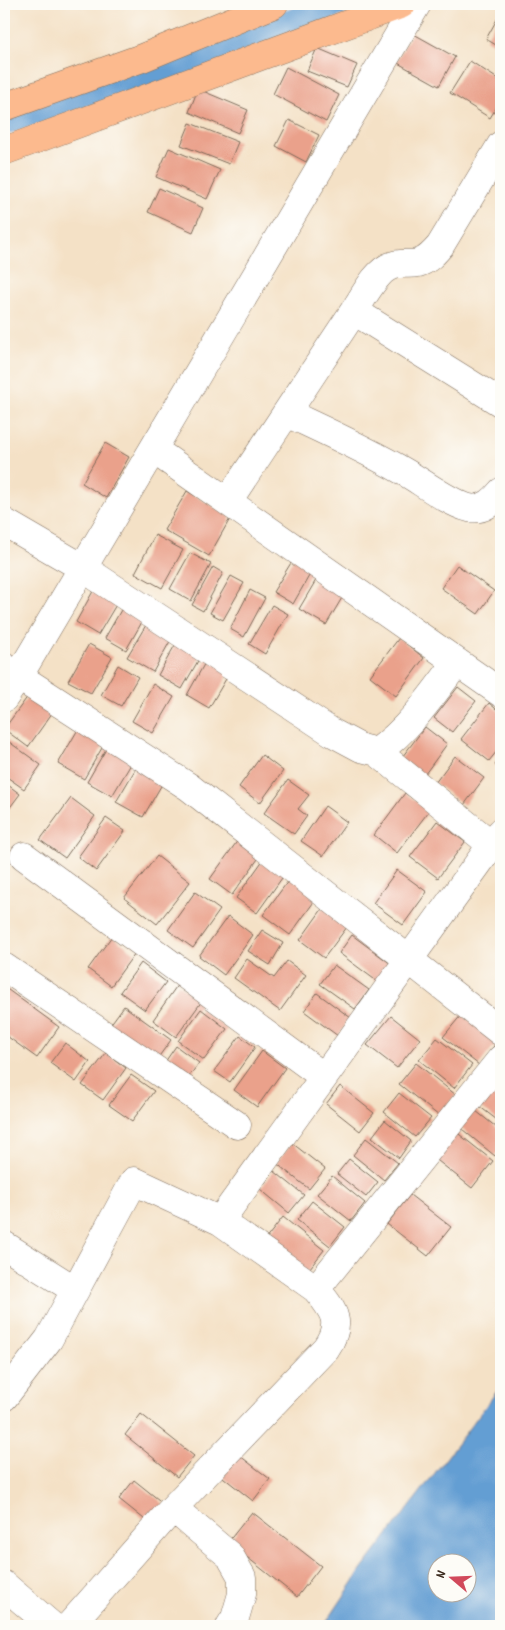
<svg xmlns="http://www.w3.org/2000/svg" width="505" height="1630" font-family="Dekko,sans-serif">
  <rect width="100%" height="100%" fill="#fdfcf7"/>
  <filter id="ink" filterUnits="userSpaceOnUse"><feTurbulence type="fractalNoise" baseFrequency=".02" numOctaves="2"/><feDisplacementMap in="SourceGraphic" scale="10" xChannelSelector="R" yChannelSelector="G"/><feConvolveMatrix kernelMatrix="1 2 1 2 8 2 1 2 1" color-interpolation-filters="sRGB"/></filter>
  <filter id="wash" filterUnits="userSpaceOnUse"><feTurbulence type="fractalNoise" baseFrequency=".0096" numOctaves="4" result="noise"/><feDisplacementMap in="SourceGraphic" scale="20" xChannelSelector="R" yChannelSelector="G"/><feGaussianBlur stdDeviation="1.12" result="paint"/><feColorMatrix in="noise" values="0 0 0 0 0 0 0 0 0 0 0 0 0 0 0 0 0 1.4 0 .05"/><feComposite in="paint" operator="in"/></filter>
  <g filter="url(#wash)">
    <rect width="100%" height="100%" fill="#f4e1c6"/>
    <!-- water -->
    <path fill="#649ed3" stroke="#506478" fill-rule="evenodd" d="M 501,1386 L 501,1626 L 324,1626 L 362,1569 ZM 438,1562 L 468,1562 L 468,1592 L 438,1592 Z"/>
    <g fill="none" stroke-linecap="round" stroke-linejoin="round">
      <!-- canal -->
      <path stroke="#649ed3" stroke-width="25" d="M 4,123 L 160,71 L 338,4"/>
    </g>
    <g id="blocks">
      <!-- building -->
      <path fill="#eaa18b" d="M 500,14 L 501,15 L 501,48 L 486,39 Z
        M 412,33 L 455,57 L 439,86 L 396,62 Z
        M 317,48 L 357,65 L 347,87 L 307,71 Z
        M 470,61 L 501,81 L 501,100 L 490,118 L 450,93 Z
        M 286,67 L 339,95 L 326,122 L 273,94 Z
        M 198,89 L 248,110 L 238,133 L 189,112 Z
        M 289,120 L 319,135 L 306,162 L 276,146 Z
        M 190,123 L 238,142 L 229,164 L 181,145 Z
        M 169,148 L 220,170 L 207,199 L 156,177 Z
        M 159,188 L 203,208 L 193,232 L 148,212 Z
        M 105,443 L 129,457 L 106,498 L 82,483 Z
        M 187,491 L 231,517 L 209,556 L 164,530 Z
        M 155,535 L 183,550 L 162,588 L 135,573 Z
        M 190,553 L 211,564 L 191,601 L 170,589 Z
        M 294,558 L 313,569 L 293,604 L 273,592 Z
        M 457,565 L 494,591 L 478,614 L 441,588 Z
        M 213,567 L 223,573 L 203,611 L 192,605 Z
        M 319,575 L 346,591 L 326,625 L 299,609 Z
        M 231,576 L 244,583 L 223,620 L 210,613 Z
        M 97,584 L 120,598 L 98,635 L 76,622 Z
        M 250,590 L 265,598 L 244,637 L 230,629 Z
        M 125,603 L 146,615 L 126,650 L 105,638 Z
        M 272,605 L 288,614 L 265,654 L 249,644 Z
        M 149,620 L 174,634 L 153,672 L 127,657 Z
        M 179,638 L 203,652 L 182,689 L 158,675 Z
        M 399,638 L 424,658 L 396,696 L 370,676 Z
        M 89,644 L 112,657 L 91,693 L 68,681 Z
        M 207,659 L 230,672 L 209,708 L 187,695 Z
        M 118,665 L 138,677 L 121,706 L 101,695 Z
        M 153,684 L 174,697 L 153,733 L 132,721 Z
        M 458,687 L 476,701 L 452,732 L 434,718 Z
        M 31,692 L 55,709 L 28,747 L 4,729 Z
        M 489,703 L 501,713 L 501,746 L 489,761 L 461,739 Z
        M 80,726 L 106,741 L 84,779 L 58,764 Z
        M 425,727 L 447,744 L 422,778 L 399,761 Z
        M 5,739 L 41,765 L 24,789 L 4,775 Z
        M 109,744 L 134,759 L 112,796 L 87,782 Z
        M 262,755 L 283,771 L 260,803 L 239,787 Z
        M 455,756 L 484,778 L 464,805 L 435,783 Z
        M 501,757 L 501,770 L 495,765 Z
        M 139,763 L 165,779 L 143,817 L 116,802 Z
        M 288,780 L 309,795 L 298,809 L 307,816 L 294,834 L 264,813 Z
        M 4,782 L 20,794 L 5,814 L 4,812 Z
        M 405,793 L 429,811 L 397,853 L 374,835 Z
        M 71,798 L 95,816 L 65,858 L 40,840 Z
        M 325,806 L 347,822 L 323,856 L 301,841 Z
        M 106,818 L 125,831 L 96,871 L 78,857 Z
        M 437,821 L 465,842 L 438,878 L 410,857 Z
        M 241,836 L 263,852 L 232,895 L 210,879 Z
        M 157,856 L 190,882 L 157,924 L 124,898 Z
        M 266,856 L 287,871 L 257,913 L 236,898 Z
        M 397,870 L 427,892 L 403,925 L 373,903 Z
        M 294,873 L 321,892 L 290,935 L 263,915 Z
        M 195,892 L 220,910 L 193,948 L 168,930 Z
        M 325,905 L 350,923 L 324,958 L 300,940 Z
        M 228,916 L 253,935 L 224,975 L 199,956 Z
        M 262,930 L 283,943 L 270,965 L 248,951 Z
        M 352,935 L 395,967 L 382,985 L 339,953 Z
        M 112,936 L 135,953 L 111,986 L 88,969 Z
        M 247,959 L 274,978 L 287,961 L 306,975 L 280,1011 L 234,978 Z
        M 141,963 L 166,982 L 145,1010 L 120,992 Z
        M 334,965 L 369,990 L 355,1009 L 320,984 Z
        M 178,984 L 202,1001 L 176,1037 L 153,1020 Z
        M 4,987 L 59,1027 L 37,1058 L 4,1034 Z
        M 317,993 L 351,1018 L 338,1036 L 304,1011 Z
        M 124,1006 L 171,1040 L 157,1059 L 110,1025 Z
        M 201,1009 L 227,1029 L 204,1060 L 178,1041 Z
        M 462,1014 L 497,1042 L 479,1065 L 443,1037 Z
        M 391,1016 L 420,1039 L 397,1068 L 367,1045 Z
        M 240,1036 L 255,1047 L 230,1082 L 214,1071 Z
        M 437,1038 L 472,1065 L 454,1088 L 419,1060 Z
        M 65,1043 L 90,1062 L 76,1082 L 50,1063 Z
        M 176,1046 L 199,1063 L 188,1078 L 165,1062 Z
        M 262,1051 L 285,1068 L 257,1107 L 234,1090 Z
        M 106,1053 L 126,1068 L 103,1100 L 82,1085 Z
        M 416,1063 L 456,1095 L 439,1116 L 399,1084 Z
        M 131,1075 L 154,1091 L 132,1121 L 109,1105 Z
        M 491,1083 L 501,1091 L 501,1123 L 475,1103 Z
        M 340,1086 L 374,1113 L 360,1131 L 326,1104 Z
        M 399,1093 L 431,1118 L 415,1137 L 384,1112 Z
        M 471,1107 L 501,1131 L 501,1148 L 495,1156 L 457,1125 Z
        M 385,1120 L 411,1141 L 399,1158 L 372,1137 Z
        M 450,1127 L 493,1161 L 472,1188 L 428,1153 Z
        M 366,1138 L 398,1163 L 384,1180 L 353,1155 Z
        M 292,1143 L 325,1169 L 309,1189 L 276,1163 Z
        M 349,1159 L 378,1182 L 366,1197 L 337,1174 Z
        M 274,1171 L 304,1195 L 289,1213 L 260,1189 Z
        M 332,1176 L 365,1203 L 351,1221 L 317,1194 Z
        M 410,1195 L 451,1227 L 428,1256 L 387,1224 Z
        M 312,1201 L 345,1227 L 330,1246 L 297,1220 Z
        M 283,1217 L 324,1250 L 306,1273 L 265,1240 Z
        M 141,1414 L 194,1456 L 177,1477 L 125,1435 Z
        M 231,1449 L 270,1479 L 253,1501 L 214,1470 Z
        M 134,1480 L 164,1504 L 149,1523 L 119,1499 Z
        M 252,1512 L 321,1566 L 297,1597 L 228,1542 Z"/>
    </g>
  </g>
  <g filter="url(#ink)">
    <use href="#blocks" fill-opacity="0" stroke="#7c6a59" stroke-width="1"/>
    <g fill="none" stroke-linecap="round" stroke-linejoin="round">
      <defs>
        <path id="minor" d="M 354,311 C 363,298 376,271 391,266 C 400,262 410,265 418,263 C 427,261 434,253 440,246 L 501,145
          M 287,413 C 325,431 365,449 403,471 C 421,481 449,503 469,508 C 483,511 493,502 501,492
          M 154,450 L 501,693
          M 228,501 L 354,311 L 501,403
          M 4,522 L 83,568 L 333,733 L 361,748 L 377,752 C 410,728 433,694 457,662
          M 4,667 L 189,787 L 501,1032
          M 4,698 L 18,677 L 417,4
          M 377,752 L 492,845
          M 24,856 L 324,1077
          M 4,967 L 237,1125
          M 220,1221 L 501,832
          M 4,1245 L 75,1290
          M 4,1397 L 49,1339 L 134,1181 L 220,1221 L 316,1289 L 501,1059
          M 173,1508 L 326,1348 C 344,1322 333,1310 316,1289
          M 4,1585 L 52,1626
          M 69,1626 L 173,1508 L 230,1556 L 242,1577 L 242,1594 L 235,1618 L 230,1626"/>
        <path id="major" d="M 4,107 L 142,58 L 274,4
          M 4,151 L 402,4"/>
      </defs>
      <!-- minor casing -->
      <use href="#minor" stroke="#7c6a59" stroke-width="29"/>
      <!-- major casing -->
      <use href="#major" stroke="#7c6a59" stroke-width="29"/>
      <!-- minor -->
      <use href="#minor" stroke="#fff" stroke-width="28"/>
      <!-- major -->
      <use href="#major" stroke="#fcba8e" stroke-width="28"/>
    </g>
  </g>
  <!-- margin -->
  <rect width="505" height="1630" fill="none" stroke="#fdfcf7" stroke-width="20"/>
  <!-- north arrow -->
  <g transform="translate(452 1578) rotate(289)"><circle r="24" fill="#fdfcf7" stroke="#afa8a0"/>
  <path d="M0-4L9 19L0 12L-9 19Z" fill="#d1495b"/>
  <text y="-8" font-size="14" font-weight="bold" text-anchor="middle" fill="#3b2a1e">N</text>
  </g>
</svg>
